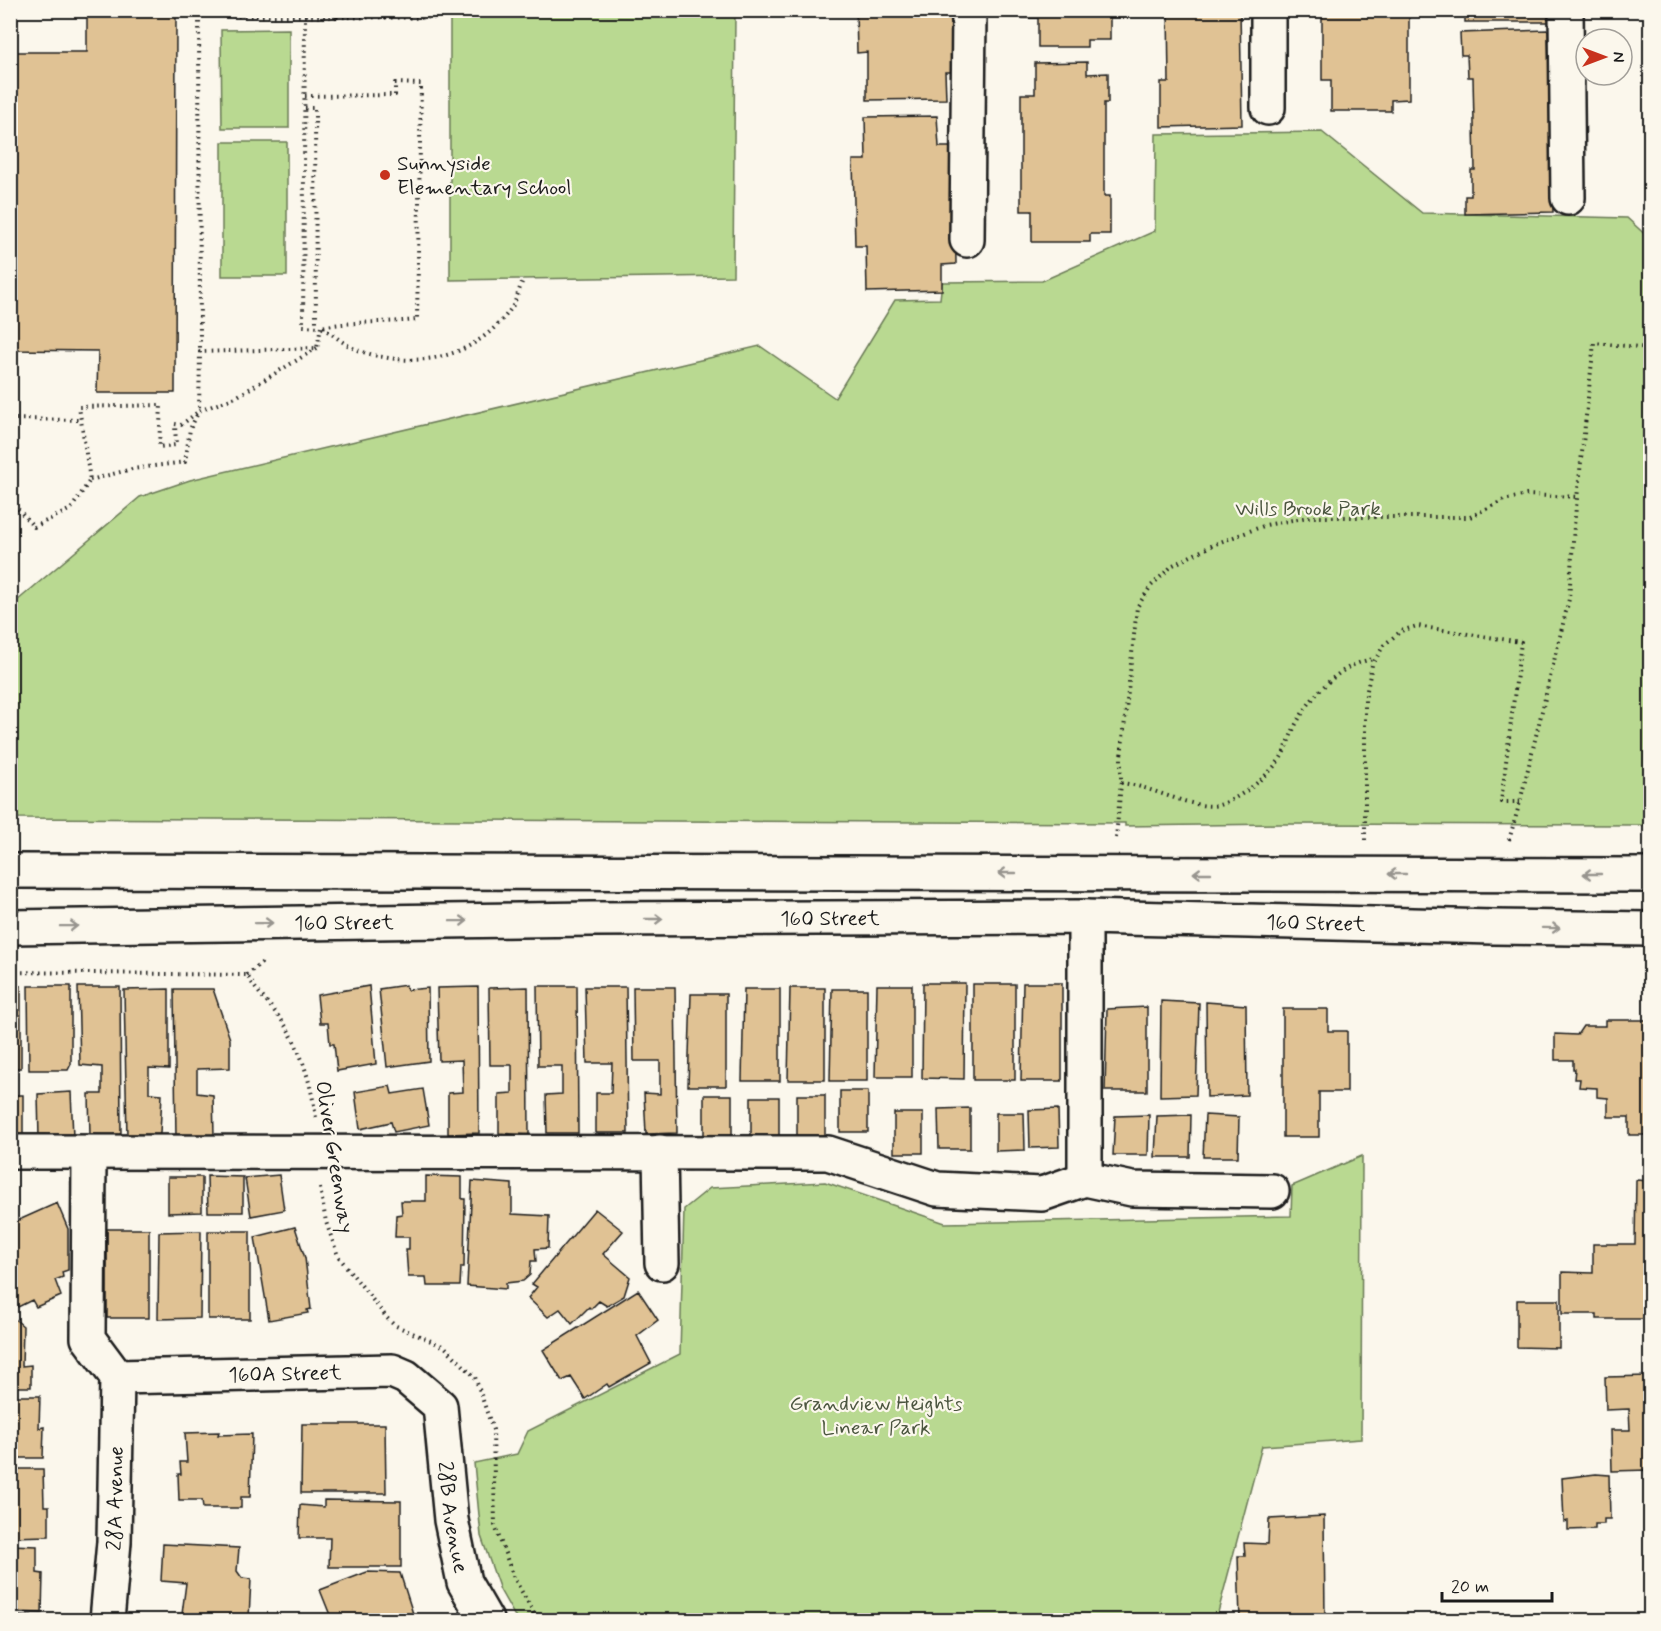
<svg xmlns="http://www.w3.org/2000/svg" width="1661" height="1631" font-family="Mynerve,sans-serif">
  <rect width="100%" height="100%" fill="#fbf7ec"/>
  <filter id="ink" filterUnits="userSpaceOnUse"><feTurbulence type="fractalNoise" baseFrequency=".0167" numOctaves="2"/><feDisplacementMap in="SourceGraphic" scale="12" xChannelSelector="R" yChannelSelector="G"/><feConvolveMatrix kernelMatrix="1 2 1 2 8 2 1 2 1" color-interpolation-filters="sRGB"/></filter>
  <g filter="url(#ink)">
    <!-- green -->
    <path fill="#b9d991" stroke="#6a7a56" stroke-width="1.5" d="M 450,11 L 735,11 L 733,276 L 450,280 Z
      M 289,29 L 289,128 L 222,128 L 221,30 Z
      M 1322,132 L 1422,213 L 1627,218 L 1650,239 L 1650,825 L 1282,824 L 1125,826 L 1125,823 L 11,818 L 11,606 L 140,497 L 190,480 L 760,346 L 835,398 L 895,300 L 940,299 L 942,282 L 1042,281 L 1155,231 L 1156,134 Z
      M 222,142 L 287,142 L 287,276 L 222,276 Z
      M 1362,1156 L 1361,1439 L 1262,1446 L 1216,1620 L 517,1620 L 500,1590 L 481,1536 L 474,1463 L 517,1454 L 528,1431 L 680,1354 L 684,1209 L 710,1188 L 825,1182 L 945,1223 L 1291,1216 L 1292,1186 Z"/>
    <!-- building -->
    <path fill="#e0c294" stroke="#1c1c1c" stroke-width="1.5" d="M 87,10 L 176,10 L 175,393 L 97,393 L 98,351 L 10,350 L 10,52 L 87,52 Z
      M 856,10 L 955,10 L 956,72 L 945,72 L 946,99 L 867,100 L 867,52 L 857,53 Z
      M 1023,10 L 1110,10 L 1110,40 L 1087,40 L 1087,47 L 1038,47 L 1038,18 L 1023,18 Z
      M 1168,10 L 1240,10 L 1242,125 L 1161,127 L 1161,82 L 1169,82 Z
      M 1322,10 L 1409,10 L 1409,99 L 1391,100 L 1391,111 L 1331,111 L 1331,80 L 1322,80 Z
      M 1465,10 L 1549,10 L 1549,22 L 1465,22 Z
      M 1548,30 L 1553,212 L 1465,214 L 1465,196 L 1471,196 L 1471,170 L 1475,170 L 1473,77 L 1468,77 L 1467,55 L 1461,55 L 1460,33 Z
      M 1087,62 L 1087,74 L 1108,73 L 1108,103 L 1104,103 L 1104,196 L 1110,196 L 1110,234 L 1090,234 L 1090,242 L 1032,242 L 1032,211 L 1021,211 L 1021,94 L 1035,94 L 1035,63 Z
      M 937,116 L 939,147 L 954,147 L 956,264 L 942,265 L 942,290 L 867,292 L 866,246 L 855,246 L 853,160 L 866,160 L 865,117 Z
      M 923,983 L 965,983 L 964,1079 L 922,1078 Z
      M 1023,983 L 1062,983 L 1062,1081 L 1021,1081 Z
      M 973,984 L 1015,984 L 1015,1080 L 973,1080 Z
      M 406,985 L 407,990 L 428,988 L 429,1061 L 387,1067 L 379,989 Z
      M 877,985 L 912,985 L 912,1077 L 875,1077 Z
      M 10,986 L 21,986 L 21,1068 L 10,1068 Z
      M 28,986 L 71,986 L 71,1064 L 68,1070 L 29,1070 Z
      M 369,986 L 376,1064 L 337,1071 L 334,1044 L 330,1044 L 328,1023 L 320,1023 L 317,995 Z
      M 537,986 L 577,986 L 578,1133 L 547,1133 L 546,1095 L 562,1094 L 562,1066 L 538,1066 Z
      M 78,987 L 120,987 L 121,1137 L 90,1136 L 89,1094 L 102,1094 L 102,1067 L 80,1065 Z
      M 478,987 L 479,1133 L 448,1134 L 448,1093 L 463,1092 L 462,1060 L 439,1061 L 437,988 Z
      M 528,987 L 529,1135 L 499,1133 L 499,1094 L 512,1093 L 512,1065 L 490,1065 L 489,988 Z
      M 585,987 L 626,987 L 628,1133 L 596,1133 L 596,1093 L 611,1093 L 612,1063 L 587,1063 Z
      M 633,987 L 675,987 L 677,1133 L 646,1134 L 644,1093 L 660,1094 L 660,1061 L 634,1061 Z
      M 790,988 L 825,988 L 825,1080 L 788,1080 Z
      M 169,989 L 169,1069 L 149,1068 L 149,1093 L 162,1094 L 160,1133 L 158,1136 L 127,1137 L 124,990 Z
      M 174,989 L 213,989 L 230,1039 L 230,1068 L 197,1069 L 197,1093 L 213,1095 L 214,1135 L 211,1137 L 176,1138 Z
      M 744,989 L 780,989 L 780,1081 L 742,1081 Z
      M 832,989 L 867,989 L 867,1081 L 830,1081 Z
      M 691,994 L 726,994 L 726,1086 L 688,1086 Z
      M 1161,1001 L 1199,1003 L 1196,1095 L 1160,1096 Z
      M 1206,1002 L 1246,1005 L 1247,1095 L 1207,1097 Z
      M 1147,1007 L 1147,1091 L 1105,1091 L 1107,1009 Z
      M 1283,1009 L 1328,1009 L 1328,1031 L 1347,1031 L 1347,1092 L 1319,1092 L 1319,1137 L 1283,1137 Z
      M 1605,1020 L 1647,1020 L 1647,1025 L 1650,1026 L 1650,1138 L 1646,1138 L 1646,1135 L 1629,1135 L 1629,1117 L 1608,1117 L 1608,1098 L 1597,1097 L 1597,1088 L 1579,1087 L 1580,1079 L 1574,1079 L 1575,1069 L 1573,1069 L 1573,1060 L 1555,1060 L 1555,1034 L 1577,1035 L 1583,1026 L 1605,1026 Z
      M 390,1086 L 392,1094 L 423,1089 L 429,1125 L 394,1132 L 391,1122 L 360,1129 L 355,1092 Z
      M 840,1091 L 868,1091 L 868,1132 L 840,1132 Z
      M 71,1092 L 73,1137 L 39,1138 L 38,1094 Z
      M 10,1095 L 23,1095 L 23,1137 L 10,1137 Z
      M 704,1095 L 732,1095 L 732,1136 L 704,1136 Z
      M 797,1095 L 825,1095 L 825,1135 L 797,1135 Z
      M 751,1097 L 779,1097 L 779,1137 L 751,1137 Z
      M 970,1108 L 970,1149 L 939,1149 L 938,1109 Z
      M 1058,1109 L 1059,1147 L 1030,1148 L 1029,1110 Z
      M 894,1113 L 923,1113 L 923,1153 L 894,1153 Z
      M 996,1113 L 1024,1113 L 1025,1150 L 996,1151 Z
      M 1149,1115 L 1148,1155 L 1113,1155 L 1115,1116 Z
      M 1191,1115 L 1190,1157 L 1155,1157 L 1157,1116 Z
      M 1205,1115 L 1239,1117 L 1238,1157 L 1203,1157 Z
      M 279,1175 L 284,1210 L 251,1216 L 245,1178 Z
      M 207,1176 L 243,1177 L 243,1212 L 208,1212 Z
      M 426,1176 L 462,1177 L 462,1199 L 465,1199 L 464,1267 L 461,1267 L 460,1286 L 427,1286 L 426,1277 L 408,1277 L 406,1249 L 409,1249 L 409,1237 L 395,1237 L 396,1215 L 402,1214 L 401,1201 L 426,1201 Z
      M 168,1177 L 202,1177 L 202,1212 L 168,1213 Z
      M 1636,1180 L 1650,1181 L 1650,1304 L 1649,1319 L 1597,1319 L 1597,1314 L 1562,1314 L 1562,1272 L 1593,1273 L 1593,1244 L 1635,1244 Z
      M 472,1181 L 512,1184 L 512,1214 L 549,1216 L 548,1248 L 535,1249 L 536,1261 L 531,1261 L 530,1275 L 523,1281 L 506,1283 L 506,1289 L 467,1286 Z
      M 57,1203 L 68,1229 L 68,1270 L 62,1272 L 63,1277 L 55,1280 L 61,1296 L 36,1307 L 32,1300 L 18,1307 L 10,1288 L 10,1224 Z
      M 595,1209 L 623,1231 L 603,1254 L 630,1277 L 624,1296 L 607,1306 L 599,1301 L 591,1309 L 589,1307 L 572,1324 L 560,1309 L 548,1317 L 528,1298 L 537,1287 L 532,1284 Z
      M 295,1227 L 305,1258 L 311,1309 L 307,1310 L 308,1313 L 269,1320 L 255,1237 Z
      M 107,1229 L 149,1229 L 149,1318 L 107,1318 Z
      M 201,1231 L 200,1318 L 158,1319 L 159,1232 Z
      M 208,1231 L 250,1231 L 250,1319 L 208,1319 Z
      M 638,1290 L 658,1320 L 637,1336 L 651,1363 L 609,1387 L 607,1384 L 585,1399 L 571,1377 L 562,1381 L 543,1350 Z
      M 1517,1300 L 1559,1300 L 1559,1348 L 1517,1347 Z
      M 10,1315 L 23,1326 L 22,1366 L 31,1365 L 31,1387 L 10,1387 Z
      M 1650,1376 L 1650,1477 L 1648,1470 L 1612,1471 L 1611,1430 L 1630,1430 L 1629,1409 L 1606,1410 L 1605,1377 Z
      M 10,1396 L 40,1396 L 39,1428 L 44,1427 L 43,1458 L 10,1458 Z
      M 302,1424 L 385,1424 L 386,1493 L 301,1493 Z
      M 219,1432 L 218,1435 L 252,1434 L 250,1497 L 241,1497 L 241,1508 L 203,1508 L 202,1500 L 179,1500 L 178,1474 L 181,1474 L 180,1462 L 187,1462 L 185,1433 Z
      M 10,1469 L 43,1469 L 44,1506 L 49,1506 L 49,1536 L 10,1537 Z
      M 1596,1474 L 1609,1475 L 1610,1519 L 1604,1519 L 1604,1524 L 1595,1524 L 1595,1529 L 1568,1530 L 1568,1521 L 1564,1522 L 1562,1478 Z
      M 324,1500 L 401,1501 L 401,1567 L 329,1567 L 330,1538 L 299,1538 L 300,1505 L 324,1507 Z
      M 1324,1516 L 1325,1620 L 1240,1620 L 1238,1556 L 1245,1556 L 1244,1543 L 1268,1544 L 1269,1519 Z
      M 163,1544 L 239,1548 L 237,1571 L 242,1578 L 251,1579 L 249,1617 L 182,1614 L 186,1583 L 161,1581 Z
      M 10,1545 L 37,1546 L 37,1573 L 43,1574 L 42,1613 L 10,1612 Z
      M 367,1572 L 400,1573 L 415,1620 L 332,1620 L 320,1590 Z
      M 10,1616 L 38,1617 L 38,1620 L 10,1620 Z"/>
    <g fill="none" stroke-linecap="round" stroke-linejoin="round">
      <defs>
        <g id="minor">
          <path d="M 1566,10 L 1568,198"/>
          <path d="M 1268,108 L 1268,10"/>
          <path d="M 967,240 L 969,10"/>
          <path d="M 10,1152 L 828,1153 L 937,1189 L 1042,1194 L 1085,1179 L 1132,1189 L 1272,1191"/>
          <path d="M 660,1152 L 662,1263"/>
          <path d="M 89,1153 L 88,1338 L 117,1377"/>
          <path d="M 1085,1179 L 1085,917"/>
          <path id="s1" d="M 117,1377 L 392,1371 L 406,1377 L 440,1406 L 451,1520 L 464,1582 L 486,1620"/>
          <path id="s2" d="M 107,1620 L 114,1542 L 117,1377"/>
        </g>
        <g id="major">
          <path d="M 10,871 L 1650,875"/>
          <path id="s3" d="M 10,927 L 591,919 L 1085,917 L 1493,927 L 1650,929"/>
        </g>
      </defs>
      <!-- minor casing -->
      <use href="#minor" stroke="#1c1c1c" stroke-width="38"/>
      <!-- major casing -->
      <use href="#major" stroke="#1c1c1c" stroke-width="38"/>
      <!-- path -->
      <path stroke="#1c1c1c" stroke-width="4" stroke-dasharray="1.5 4.5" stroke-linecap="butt" d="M 199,10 L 200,352
        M 208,10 L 208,16 L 305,16
        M 337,17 L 458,18 L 458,10
        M 305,96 L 395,95 L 395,83 L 421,84 L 417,320 C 385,323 353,321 321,327 C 333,334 347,347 360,351 C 417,370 474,359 510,310 C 516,302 519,289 523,280
        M 305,108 L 315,108 L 316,326
        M 317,348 L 236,397 L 199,411 L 200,352 L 317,348 L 321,327 L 303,326 L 305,16 L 337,17 L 337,10
        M 10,419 L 81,420
        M 90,480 L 132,469 L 185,462 L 190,429 L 197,415
        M 10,500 L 34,527 L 71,509 L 90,480 L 79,407 L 161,405 L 159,447 L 176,445 L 175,424 L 181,425 L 199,411
        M 1121,783 C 1149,785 1195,811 1219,805 C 1240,799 1273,773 1283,754 C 1288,744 1291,734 1296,724 C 1313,694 1339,664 1374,659
        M 1116,838 L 1121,783 L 1121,757 L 1137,607 L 1151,586 L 1173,565 L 1215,544 L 1266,525 L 1308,517 L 1470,517 L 1504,500 L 1527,495 L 1579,497
        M 1365,840 L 1365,700 L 1372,665 L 1384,645 L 1401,631 L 1417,626 L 1521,642 L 1501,802 L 1520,802
        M 1509,840 L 1520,802 L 1569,599 L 1574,526 L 1594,343 L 1650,348
        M 10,972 L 247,975 C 258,995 275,1009 287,1028 C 303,1055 312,1088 316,1118
        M 247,975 L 265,960
        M 320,1188 L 326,1222 L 338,1256 L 387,1318 L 394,1325 L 445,1347 L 475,1377 L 493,1430 L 495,1526 L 514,1578 L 538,1620"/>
      <!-- minor -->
      <use href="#minor" stroke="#fbf7ec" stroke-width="33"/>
      <!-- major -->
      <use href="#major" stroke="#fbf7ec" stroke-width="33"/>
    </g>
    <!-- one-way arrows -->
    <defs><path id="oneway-shaft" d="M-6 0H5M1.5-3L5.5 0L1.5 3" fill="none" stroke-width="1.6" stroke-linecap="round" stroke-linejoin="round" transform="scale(1.5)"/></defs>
    <g stroke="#97948e">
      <use href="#oneway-shaft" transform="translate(1007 873) rotate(-180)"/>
      <use href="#oneway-shaft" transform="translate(1202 873) rotate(-180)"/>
      <use href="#oneway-shaft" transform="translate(1397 874) rotate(-180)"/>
      <use href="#oneway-shaft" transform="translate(1592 874) rotate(-180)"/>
      <use href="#oneway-shaft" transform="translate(654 919)"/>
      <use href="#oneway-shaft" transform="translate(459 921) rotate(-1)"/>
      <use href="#oneway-shaft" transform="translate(264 923) rotate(-1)"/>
      <use href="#oneway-shaft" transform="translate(69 926) rotate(-1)"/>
      <use href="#oneway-shaft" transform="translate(1551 928) rotate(1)"/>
    </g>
  </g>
  <!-- markers -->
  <circle fill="#c8321e" stroke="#fbf7ec" stroke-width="2" cx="385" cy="175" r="6"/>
  <g text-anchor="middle" stroke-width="4.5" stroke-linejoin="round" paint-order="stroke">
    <!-- poi labels -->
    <g font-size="21" fill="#1c1c1c" stroke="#fbf7ec" text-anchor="start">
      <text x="397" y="170">Sunnyside<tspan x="397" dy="24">Elementary School</tspan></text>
    </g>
    <!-- park labels -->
    <g font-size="21" fill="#4b553f" stroke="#fbf7ec">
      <text x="1308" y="515">Wills Brook Park</text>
      <text x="876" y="1410">Grandview Heights<tspan x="876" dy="24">Linear Park</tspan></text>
    </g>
    <!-- street labels -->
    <g font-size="21" fill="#1c1c1c" stroke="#fbf7ec">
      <text dy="7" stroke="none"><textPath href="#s3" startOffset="820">160 Street</textPath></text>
      <text dy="7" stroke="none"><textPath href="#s3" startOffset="334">160 Street</textPath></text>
      <text dy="7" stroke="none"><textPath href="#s3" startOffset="1306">160 Street</textPath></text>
      <text transform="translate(335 1157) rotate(81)" y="7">Oliver Greenway</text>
      <text dy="7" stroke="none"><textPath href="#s1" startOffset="168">160A Street</textPath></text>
      <text dy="7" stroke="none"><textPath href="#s2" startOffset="122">28A Avenue</textPath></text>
      <text dy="7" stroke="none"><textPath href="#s1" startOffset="447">28B Avenue</textPath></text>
    </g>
  </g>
  <!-- margin -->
  <rect width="1661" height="1631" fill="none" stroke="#fbf7ec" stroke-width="36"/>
  <rect x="18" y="18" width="1625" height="1595" fill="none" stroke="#1c1c1c" stroke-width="2" filter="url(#ink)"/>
  <!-- north arrow -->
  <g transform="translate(1604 57) rotate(90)"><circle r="28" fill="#fbf7ec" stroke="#a29f99" stroke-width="1.5"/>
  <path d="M0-4.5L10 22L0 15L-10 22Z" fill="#c8321e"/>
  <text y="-9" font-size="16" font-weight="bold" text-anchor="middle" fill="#1c1c1c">N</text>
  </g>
  <!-- scale -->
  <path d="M1442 1592v9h110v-9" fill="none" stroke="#1c1c1c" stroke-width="3"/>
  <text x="1451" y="1592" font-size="18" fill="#1c1c1c" stroke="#fbf7ec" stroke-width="4.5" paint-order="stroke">20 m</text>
</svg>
